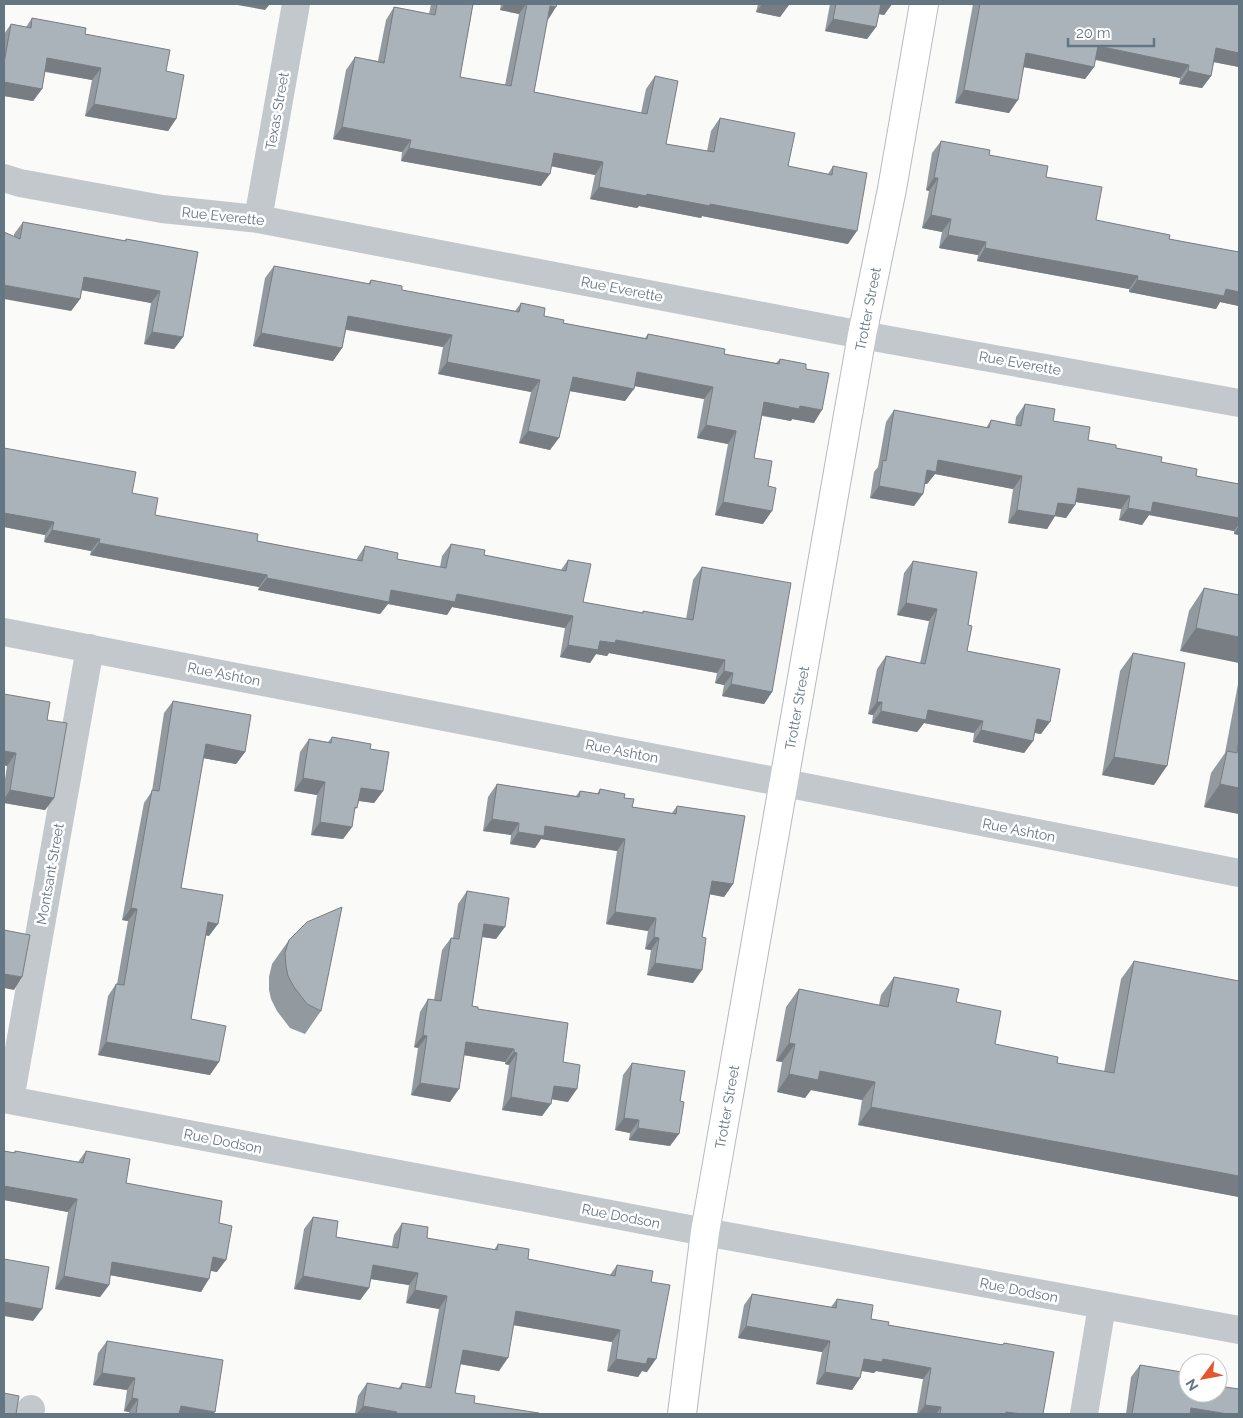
<svg xmlns="http://www.w3.org/2000/svg" width="1243" height="1418" font-family="Raleway,sans-serif">
  <rect width="100%" height="100%" fill="#fafaf8"/>
  <g fill="none" stroke-linecap="round" stroke-linejoin="round">
    <defs>
      <path id="secondary" d="M 682,1414 L 705,1232 L 862,335 L 892,189 L 924,4"/>
    </defs>
    <!-- secondary casing -->
    <use href="#secondary" stroke="#b3babf" stroke-width="30"/>
    <!-- street -->
    <path stroke="#c3c8cc" stroke-width="28" d="M 4,178 L 20,183 L 162,209 L 258,219 L 862,335 L 1239,403
      M 258,219 L 296,4
      M 4,632 L 785,783 L 1239,873
      M 4,1099 L 705,1232 L 1239,1330
      M 10,1100 L 90,648
      M 30,1414 L 31,1409
      M 1084,1414 L 1102,1306"/>
    <!-- secondary -->
    <use href="#secondary" stroke="#fff" stroke-width="28"/>
  </g>
  <!-- wall -->
  <path fill="#929a9f" d="M 431,4 L 473,4 L 460,77 L 505,85 L 519,14 L 500,10 L 501,4 L 557,4 L 547,20 L 534,92 L 641,113 L 646,89 L 655,76 L 666,144 L 707,151 L 711,131 L 720,118 L 788,166 L 828,174 L 833,166 L 848,244 L 702,216 L 701,218 L 639,206 L 637,208 L 590,199 L 595,175 L 551,166 L 541,186 L 401,161 L 402,152 L 333,139 L 346,70 L 355,57 L 378,61 L 386,20 L 394,7 L 429,14 Z
    M 758,4 L 789,4 L 780,17 L 756,12 Z
    M 830,4 L 892,4 L 884,15 L 879,14 L 876,27 L 867,39 L 825,31 Z
    M 973,4 L 1239,4 L 1239,67 L 1214,62 L 1211,76 L 1202,88 L 1179,84 L 1180,78 L 1095,60 L 1094,67 L 1085,79 L 1024,67 L 1009,113 L 955,103 Z
    M 32,18 L 85,34 L 166,71 L 176,119 L 168,131 L 85,116 L 92,80 L 45,72 L 42,89 L 33,101 L 4,96 L 4,34 L 11,24 L 26,27 Z
    M 941,141 L 989,155 L 1046,177 L 1096,220 L 1169,239 L 1239,252 L 1239,306 L 1220,302 L 1216,309 L 1129,292 L 1129,289 L 977,261 L 978,255 L 939,248 L 942,232 L 922,228 L 929,191 L 926,190 L 932,153 Z
    M 23,222 L 125,241 L 126,239 L 198,252 L 183,337 L 174,349 L 144,344 L 151,303 L 82,290 L 80,299 L 71,311 L 14,236 L 14,234 Z
    M 274,266 L 368,284 L 371,280 L 402,290 L 515,311 L 521,303 L 544,316 L 563,323 L 645,338 L 648,334 L 724,354 L 776,363 L 780,359 L 806,369 L 814,423 L 792,419 L 791,421 L 762,416 L 754,458 L 768,486 L 763,524 L 715,515 L 728,444 L 697,438 L 704,399 L 635,386 L 625,401 L 570,391 L 550,450 L 519,443 L 531,392 L 438,374 L 443,347 L 346,330 L 342,348 L 333,361 L 253,346 L 265,278 Z
    M 1025,404 L 1053,421 L 1088,440 L 1161,462 L 1196,476 L 1239,484 L 1239,535 L 1234,534 L 1234,531 L 1149,515 L 1142,525 L 1119,520 L 1121,509 L 1076,502 L 1075,505 L 1066,518 L 1055,516 L 1047,529 L 1008,523 L 1013,489 L 935,474 L 927,484 L 925,484 L 914,506 L 870,498 L 874,472 L 878,467 L 886,422 L 894,410 L 986,428 L 991,420 L 1015,425 L 1016,417 Z
    M 4,448 L 132,493 L 155,515 L 257,541 L 356,560 L 365,546 L 397,559 L 440,567 L 442,556 L 451,544 L 484,555 L 561,570 L 568,560 L 583,602 L 642,613 L 643,611 L 686,619 L 693,580 L 702,567 L 772,692 L 764,704 L 722,696 L 724,685 L 715,683 L 717,673 L 609,653 L 607,656 L 596,654 L 590,663 L 560,657 L 565,628 L 452,607 L 447,615 L 388,604 L 380,614 L 258,590 L 259,587 L 90,555 L 91,551 L 44,542 L 45,535 L 4,527 Z
    M 913,561 L 968,625 L 967,651 L 1041,734 L 1035,733 L 1033,741 L 1024,753 L 973,742 L 974,733 L 924,723 L 917,732 L 872,723 L 873,715 L 868,714 L 877,669 L 886,656 L 920,663 L 929,621 L 897,615 L 904,573 Z
    M 1204,588 L 1239,595 L 1180,651 L 1189,611 Z
    M 1133,653 L 1154,785 L 1102,775 L 1120,671 Z
    M 1239,679 L 1239,814 L 1204,807 L 1211,773 L 1225,753 Z
    M 173,701 L 245,752 L 236,764 L 203,758 L 181,888 L 209,936 L 206,935 L 191,1019 L 210,1075 L 98,1055 L 108,996 L 116,984 L 117,984 L 128,921 L 122,920 L 144,803 L 152,791 L 164,713 Z
    M 47,720 L 54,798 L 45,810 L 4,803 L 4,786 L 7,766 L 4,765 Z
    M 332,737 L 370,749 L 383,791 L 374,803 L 359,801 L 354,812 L 352,827 L 343,839 L 311,835 L 317,795 L 294,791 L 300,752 L 309,739 L 328,742 Z
    M 497,784 L 576,796 L 580,791 L 597,794 L 600,789 L 624,798 L 632,807 L 672,813 L 677,806 L 733,884 L 724,897 L 710,894 L 693,983 L 647,975 L 651,950 L 645,949 L 648,931 L 606,924 L 617,851 L 541,839 L 535,848 L 510,844 L 511,835 L 483,831 L 488,797 Z
    M 467,891 L 496,939 L 482,937 L 472,1006 L 478,1009 L 563,1062 L 568,1102 L 552,1099 L 542,1116 L 502,1110 L 509,1065 L 505,1064 L 505,1062 L 464,1055 L 450,1102 L 411,1095 L 418,1048 L 414,1047 L 420,1012 L 428,999 L 434,1000 L 442,950 L 451,938 L 453,938 L 458,904 Z
    M 289,940 L 321,1011 L 305,1034 L 290,1028 L 277,1011 L 271,999 L 269,990 L 269,977 L 272,964 Z
    M 1134,961 L 1239,1197 L 858,1125 L 862,1100 L 811,1090 L 805,1098 L 777,1092 L 782,1062 L 776,1061 L 786,1007 L 799,989 L 879,1005 L 881,995 L 894,977 L 956,1002 L 995,1044 L 1057,1063 L 1104,1072 L 1121,979 Z
    M 632,1063 L 670,1146 L 629,1140 L 630,1133 L 615,1130 L 623,1075 Z
    M 4,1151 L 14,1153 L 15,1151 L 78,1162 L 86,1151 L 126,1183 L 219,1223 L 217,1272 L 211,1271 L 201,1292 L 110,1275 L 109,1285 L 100,1297 L 55,1289 L 68,1212 L 4,1200 Z
    M 313,1217 L 336,1237 L 392,1246 L 394,1235 L 402,1223 L 427,1238 L 494,1250 L 498,1244 L 528,1259 L 610,1275 L 617,1265 L 651,1282 L 647,1372 L 642,1371 L 638,1377 L 607,1371 L 612,1342 L 514,1325 L 499,1371 L 460,1364 L 455,1393 L 474,1403 L 539,1414 L 355,1414 L 358,1396 L 367,1383 L 398,1389 L 402,1383 L 425,1387 L 439,1309 L 406,1303 L 409,1285 L 371,1279 L 369,1288 L 360,1300 L 294,1289 L 304,1229 Z
    M 752,1294 L 831,1307 L 837,1299 L 871,1319 L 888,1325 L 1002,1345 L 1004,1343 L 1043,1414 L 917,1414 L 923,1379 L 876,1371 L 874,1373 L 862,1371 L 860,1378 L 852,1390 L 816,1384 L 822,1352 L 738,1338 L 744,1305 Z
    M 107,1341 L 213,1414 L 129,1414 L 129,1412 L 124,1411 L 127,1390 L 93,1385 L 98,1353 Z
    M 1140,1365 L 1188,1393 L 1239,1414 L 1126,1414 L 1131,1377 Z"/>
  <!-- shaded-wall -->
  <path fill="#777d82" d="M 232,4 L 270,4 L 265,10 Z
    M 505,4 L 526,4 L 519,14 L 500,10 Z
    M 762,4 L 783,4 L 789,5 L 780,17 L 756,12 Z
    M 879,4 L 892,4 L 884,15 L 873,13 Z
    M 550,6 L 556,7 L 548,20 Z
    M 833,19 L 876,27 L 867,39 L 825,31 Z
    M 1098,46 L 1189,65 L 1180,78 L 1089,58 Z
    M 1216,48 L 1239,53 L 1239,67 L 1208,61 Z
    M 1026,53 L 1094,67 L 1085,79 L 1018,66 Z
    M 47,58 L 101,68 L 92,80 L 38,70 Z
    M 1188,71 L 1211,76 L 1202,88 L 1179,84 Z
    M 4,82 L 42,89 L 33,101 L 4,96 Z
    M 964,90 L 1018,100 L 1009,113 L 955,103 Z
    M 94,104 L 176,119 L 168,131 L 85,116 Z
    M 342,127 L 411,140 L 402,152 L 333,139 Z
    M 409,148 L 550,174 L 541,186 L 401,161 Z
    M 554,153 L 603,162 L 595,175 L 545,165 Z
    M 934,178 L 938,178 L 929,191 L 926,190 Z
    M 599,187 L 647,194 L 710,204 L 857,231 L 848,244 L 702,216 L 701,218 L 639,206 L 637,208 L 590,199 Z
    M 931,215 L 951,219 L 942,232 L 922,228 Z
    M 948,235 L 986,242 L 978,255 L 939,248 Z
    M 985,248 L 1138,276 L 1129,289 L 977,261 Z
    M 84,277 L 160,291 L 151,303 L 75,289 Z
    M 1137,280 L 1226,289 L 1239,292 L 1239,306 L 1220,302 L 1216,309 L 1129,292 Z
    M 4,285 L 80,299 L 71,311 L 4,299 Z
    M 348,316 L 452,335 L 443,347 L 339,328 Z
    M 152,332 L 183,337 L 174,349 L 144,344 Z
    M 261,333 L 342,348 L 333,361 L 253,346 Z
    M 447,362 L 540,380 L 531,392 L 438,374 Z
    M 637,372 L 713,387 L 704,399 L 629,385 Z
    M 573,377 L 634,389 L 625,401 L 564,390 Z
    M 764,402 L 800,406 L 822,410 L 814,423 L 792,419 L 791,421 L 756,414 Z
    M 706,425 L 736,431 L 728,444 L 697,438 Z
    M 528,431 L 559,438 L 550,450 L 519,443 Z
    M 938,460 L 1022,476 L 1013,489 L 935,474 L 927,484 L 918,483 L 927,470 Z
    M 879,486 L 923,494 L 914,506 L 870,498 Z
    M 1078,488 L 1130,496 L 1121,509 L 1069,501 Z
    M 723,502 L 772,511 L 763,524 L 715,515 Z
    M 1153,502 L 1239,518 L 1239,524 L 1234,531 L 1149,515 L 1142,525 L 1119,520 L 1128,508 Z
    M 1058,503 L 1075,505 L 1066,518 L 1049,515 Z
    M 1017,510 L 1055,516 L 1047,529 L 1008,523 Z
    M 4,513 L 54,522 L 45,535 L 4,527 Z
    M 1239,526 L 1239,535 L 1234,534 Z
    M 52,530 L 100,539 L 91,551 L 44,542 Z
    M 99,543 L 267,575 L 259,587 L 90,555 Z
    M 267,578 L 391,590 L 457,594 L 573,616 L 565,628 L 452,607 L 447,615 L 388,604 L 380,614 L 258,590 Z
    M 906,603 L 937,609 L 929,621 L 897,615 Z
    M 1196,628 L 1239,637 L 1239,663 L 1180,651 Z
    M 616,640 L 725,660 L 717,673 L 609,653 L 607,656 L 596,654 L 590,663 L 560,657 L 568,645 L 600,641 Z
    M 724,671 L 733,673 L 724,685 L 715,683 Z
    M 731,684 L 772,692 L 764,704 L 722,696 Z
    M 877,702 L 882,702 L 873,715 L 868,714 Z
    M 928,710 L 983,721 L 974,733 L 924,723 L 917,732 L 872,723 L 881,711 Z
    M 1037,719 L 1050,722 L 1041,734 L 1029,732 Z
    M 981,730 L 1033,741 L 1024,753 L 973,742 Z
    M 206,744 L 245,752 L 236,764 L 197,757 Z
    M 4,751 L 16,753 L 7,766 L 4,765 Z
    M 1114,757 L 1167,766 L 1154,785 L 1102,775 Z
    M 303,778 L 325,782 L 317,795 L 294,791 Z
    M 1220,784 L 1239,788 L 1239,814 L 1204,807 Z
    M 361,788 L 383,791 L 374,803 L 353,800 Z
    M 10,790 L 54,798 L 45,810 L 4,803 L 4,799 Z
    M 492,819 L 519,823 L 511,835 L 483,831 Z
    M 320,822 L 352,827 L 343,839 L 311,835 Z
    M 545,826 L 625,839 L 617,851 L 541,839 L 535,848 L 510,844 L 518,832 Z
    M 712,881 L 733,884 L 724,897 L 703,893 Z
    M 131,908 L 137,909 L 128,921 L 122,920 Z
    M 615,912 L 656,918 L 648,931 L 606,924 Z
    M 208,922 L 218,924 L 209,936 L 200,934 Z
    M 484,924 L 505,927 L 496,939 L 476,936 Z
    M 654,937 L 659,938 L 651,950 L 645,949 Z
    M 655,963 L 702,970 L 693,983 L 647,975 Z
    M 4,974 L 22,977 L 14,990 L 4,988 Z
    M 423,1035 L 427,1036 L 418,1048 L 414,1047 Z
    M 106,1042 L 219,1062 L 210,1075 L 98,1055 Z
    M 466,1042 L 514,1049 L 505,1062 L 457,1054 Z
    M 789,1043 L 795,1044 L 782,1062 L 776,1061 Z
    M 514,1052 L 517,1053 L 509,1065 L 505,1064 Z
    M 820,1071 L 875,1082 L 862,1100 L 811,1090 L 805,1098 L 777,1092 L 789,1074 Z
    M 420,1083 L 459,1089 L 450,1102 L 411,1095 Z
    M 554,1086 L 577,1089 L 568,1102 L 545,1098 Z
    M 511,1097 L 551,1104 L 542,1116 L 502,1110 Z
    M 871,1107 L 1239,1176 L 1239,1197 L 858,1125 Z
    M 624,1118 L 639,1120 L 630,1133 L 615,1130 Z
    M 638,1128 L 679,1134 L 670,1146 L 629,1140 Z
    M 4,1186 L 77,1199 L 68,1212 L 4,1200 Z
    M 213,1257 L 226,1260 L 217,1272 L 204,1269 Z
    M 112,1262 L 209,1279 L 201,1292 L 104,1274 Z
    M 373,1265 L 418,1273 L 409,1285 L 364,1278 Z
    M 64,1276 L 109,1285 L 100,1297 L 55,1289 Z
    M 303,1276 L 369,1288 L 360,1300 L 294,1289 Z
    M 415,1290 L 447,1296 L 439,1309 L 406,1303 Z
    M 4,1302 L 42,1309 L 33,1321 L 4,1316 Z
    M 516,1311 L 620,1330 L 612,1342 L 507,1324 Z
    M 746,1326 L 830,1341 L 822,1352 L 738,1338 Z
    M 463,1350 L 508,1358 L 499,1371 L 454,1363 Z
    M 648,1358 L 656,1359 L 647,1372 L 642,1371 L 638,1377 L 607,1371 L 616,1359 Z
    M 864,1359 L 883,1359 L 931,1368 L 923,1379 L 876,1371 L 874,1373 L 856,1370 Z
    M 825,1372 L 860,1378 L 852,1390 L 816,1384 Z
    M 102,1373 L 135,1378 L 127,1390 L 93,1385 Z
    M 132,1398 L 138,1399 L 129,1412 L 124,1411 Z
    M 925,1405 L 941,1407 L 936,1414 L 918,1414 Z
    M 181,1406 L 215,1412 L 213,1414 L 175,1414 Z
    M 363,1406 L 397,1412 L 396,1414 L 357,1414 Z
    M 1191,1408 L 1228,1414 L 1187,1414 Z
    M 1006,1412 L 1022,1414 L 1004,1414 Z"/>
  <!-- building -->
  <path fill="#aab3b9" stroke="#777d82" d="M 437,4 L 473,4 L 460,77 L 511,86 L 527,4 L 557,4 L 556,7 L 550,6 L 534,92 L 647,114 L 655,76 L 678,81 L 666,144 L 714,152 L 720,118 L 795,133 L 788,166 L 832,175 L 833,166 L 867,173 L 857,231 L 710,204 L 710,206 L 647,194 L 646,196 L 599,187 L 603,162 L 554,153 L 550,174 L 409,148 L 411,140 L 342,127 L 355,57 L 384,63 L 394,7 L 435,15 Z
    M 836,4 L 881,4 L 876,27 L 833,19 Z
    M 980,4 L 1239,4 L 1239,53 L 1216,48 L 1211,76 L 1188,71 L 1189,65 L 1098,46 L 1094,67 L 1026,53 L 1018,100 L 964,90 Z
    M 32,18 L 86,28 L 85,34 L 170,50 L 166,71 L 184,75 L 176,119 L 94,104 L 101,68 L 47,58 L 42,89 L 4,82 L 4,63 L 11,24 L 31,28 Z
    M 941,141 L 990,150 L 989,155 L 1048,166 L 1046,177 L 1102,187 L 1096,220 L 1170,235 L 1169,239 L 1239,252 L 1239,292 L 1226,289 L 1224,296 L 1137,280 L 1138,276 L 985,248 L 986,242 L 948,235 L 951,219 L 931,215 L 938,178 L 934,178 Z
    M 23,222 L 126,241 L 126,239 L 198,252 L 183,337 L 152,332 L 160,291 L 84,277 L 80,299 L 4,285 L 4,232 L 20,239 Z
    M 274,266 L 370,284 L 371,280 L 402,286 L 402,290 L 519,312 L 521,303 L 545,308 L 544,316 L 564,320 L 563,323 L 647,339 L 648,334 L 725,349 L 724,354 L 779,364 L 780,359 L 806,364 L 806,369 L 829,373 L 822,410 L 800,406 L 799,409 L 764,402 L 754,458 L 772,461 L 768,486 L 776,488 L 772,511 L 723,502 L 736,431 L 706,425 L 713,387 L 637,372 L 634,389 L 573,377 L 559,438 L 528,431 L 540,380 L 447,362 L 452,335 L 348,316 L 342,348 L 261,333 Z
    M 1025,404 L 1055,409 L 1053,421 L 1090,427 L 1088,440 L 1116,445 L 1116,448 L 1162,457 L 1161,462 L 1197,469 L 1196,476 L 1239,484 L 1239,518 L 1153,502 L 1151,512 L 1128,508 L 1130,496 L 1078,488 L 1075,505 L 1058,503 L 1055,516 L 1017,510 L 1022,476 L 938,460 L 936,472 L 927,470 L 923,494 L 879,486 L 883,460 L 886,461 L 894,410 L 989,428 L 991,420 L 1021,426 Z
    M 4,448 L 136,472 L 132,493 L 158,498 L 155,515 L 258,534 L 257,541 L 362,561 L 365,546 L 398,553 L 397,559 L 446,568 L 451,544 L 485,550 L 484,555 L 566,571 L 568,560 L 591,564 L 583,602 L 643,613 L 643,611 L 693,620 L 702,567 L 791,583 L 772,692 L 731,684 L 733,673 L 724,671 L 725,660 L 616,640 L 615,643 L 600,641 L 598,650 L 568,645 L 573,616 L 457,594 L 455,602 L 391,590 L 389,602 L 267,578 L 267,575 L 99,543 L 100,539 L 52,530 L 54,522 L 4,513 Z
    M 913,561 L 977,572 L 968,625 L 972,626 L 967,651 L 1060,669 L 1050,722 L 1037,719 L 1033,741 L 981,730 L 983,721 L 928,710 L 926,720 L 881,711 L 882,702 L 877,702 L 886,656 L 925,664 L 937,609 L 906,603 Z
    M 1204,588 L 1239,595 L 1239,637 L 1196,628 Z
    M 1133,653 L 1185,663 L 1167,766 L 1114,757 Z
    M 4,694 L 50,702 L 47,720 L 67,723 L 54,798 L 10,790 L 16,753 L 4,751 Z
    M 173,701 L 251,715 L 245,752 L 206,744 L 181,888 L 223,895 L 218,924 L 208,922 L 191,1019 L 226,1026 L 219,1062 L 106,1042 L 116,984 L 124,985 L 137,909 L 131,908 L 152,790 L 159,791 Z
    M 332,737 L 371,744 L 370,749 L 389,752 L 383,791 L 361,788 L 357,808 L 355,807 L 352,827 L 320,822 L 325,782 L 303,778 L 309,739 L 331,743 Z
    M 1239,739 L 1239,788 L 1220,784 L 1227,751 L 1237,753 Z
    M 497,784 L 579,797 L 580,791 L 599,794 L 600,789 L 625,794 L 624,798 L 634,799 L 632,807 L 676,814 L 677,806 L 745,816 L 733,884 L 712,881 L 702,937 L 706,938 L 702,970 L 655,963 L 659,938 L 654,937 L 656,918 L 615,912 L 625,839 L 545,826 L 544,836 L 518,832 L 519,823 L 492,819 Z
    M 467,891 L 509,898 L 505,927 L 484,924 L 472,1006 L 478,1007 L 478,1009 L 568,1023 L 563,1062 L 580,1065 L 577,1089 L 554,1086 L 551,1104 L 511,1097 L 517,1053 L 514,1052 L 514,1049 L 466,1042 L 459,1089 L 420,1083 L 427,1036 L 423,1035 L 428,999 L 441,1001 L 451,938 L 459,939 Z
    M 342,907 L 321,1011 L 307,1004 L 294,987 L 288,976 L 286,966 L 285,953 L 289,940 L 307,922 Z
    M 4,930 L 30,935 L 22,977 L 4,974 Z
    M 1134,961 L 1239,981 L 1239,1176 L 871,1107 L 875,1082 L 820,1071 L 818,1080 L 789,1074 L 795,1044 L 789,1043 L 799,989 L 888,1007 L 894,977 L 959,989 L 956,1002 L 1001,1011 L 995,1044 L 1058,1057 L 1057,1063 L 1114,1073 Z
    M 632,1063 L 685,1071 L 680,1101 L 684,1102 L 679,1134 L 638,1128 L 639,1120 L 624,1118 Z
    M 4,1151 L 15,1153 L 15,1151 L 83,1163 L 86,1151 L 130,1159 L 126,1183 L 222,1201 L 219,1223 L 232,1226 L 226,1260 L 213,1257 L 209,1279 L 112,1262 L 109,1285 L 64,1276 L 77,1199 L 4,1186 Z
    M 313,1217 L 338,1221 L 336,1237 L 398,1248 L 402,1223 L 428,1227 L 427,1238 L 497,1250 L 498,1244 L 529,1249 L 528,1259 L 554,1264 L 615,1276 L 617,1265 L 653,1271 L 651,1282 L 670,1285 L 656,1359 L 648,1358 L 646,1364 L 616,1359 L 620,1330 L 516,1311 L 508,1358 L 463,1350 L 455,1393 L 475,1396 L 474,1403 L 539,1413 L 539,1414 L 396,1414 L 397,1412 L 363,1406 L 367,1383 L 401,1389 L 402,1383 L 431,1388 L 447,1296 L 415,1290 L 418,1273 L 373,1265 L 369,1288 L 303,1276 Z
    M 4,1259 L 49,1267 L 42,1309 L 4,1302 Z
    M 752,1294 L 836,1308 L 837,1299 L 873,1305 L 871,1319 L 889,1322 L 888,1325 L 1003,1345 L 1004,1343 L 1054,1352 L 1043,1414 L 1022,1414 L 1006,1412 L 1006,1414 L 940,1414 L 941,1407 L 925,1405 L 931,1368 L 883,1359 L 882,1362 L 864,1359 L 860,1378 L 825,1372 L 830,1341 L 746,1326 Z
    M 107,1341 L 223,1360 L 215,1412 L 181,1406 L 179,1414 L 136,1414 L 138,1399 L 132,1398 L 135,1378 L 102,1373 Z
    M 1140,1365 L 1188,1373 L 1188,1393 L 1218,1393 L 1218,1386 L 1239,1389 L 1239,1414 L 1228,1414 L 1191,1408 L 1190,1414 L 1132,1414 Z
    M 4,1393 L 19,1396 L 16,1414 L 4,1414 Z"/>
  <g text-anchor="middle" stroke-width="5" stroke-linejoin="round" paint-order="stroke">
    <!-- street labels -->
    <g font-size="14" fill="#657683" stroke="#fff">
      <text transform="translate(277 111) rotate(-80)" y="5">Texas Street</text>
      <text transform="translate(223 216) rotate(6)" y="5">Rue Everette</text>
      <text transform="translate(622 289) rotate(11)" y="5">Rue Everette</text>
      <text transform="translate(868 309) rotate(-79)" y="5">Trotter Street</text>
      <text transform="translate(1020 363) rotate(10)" y="5">Rue Everette</text>
      <text transform="translate(224 674) rotate(11)" y="5">Rue Ashton</text>
      <text transform="translate(797 708) rotate(-80)" y="5">Trotter Street</text>
      <text transform="translate(622 751) rotate(11)" y="5">Rue Ashton</text>
      <text transform="translate(1019 830) rotate(11)" y="5">Rue Ashton</text>
      <text transform="translate(50 874) rotate(-80)" y="5">Montsant Street</text>
      <text transform="translate(727 1107) rotate(-80)" y="5">Trotter Street</text>
      <text transform="translate(223 1141) rotate(11)" y="5">Rue Dodson</text>
      <text transform="translate(621 1216) rotate(11)" y="5">Rue Dodson</text>
      <text transform="translate(1019 1290) rotate(11)" y="5">Rue Dodson</text>
    </g>
  </g>
  <!-- border -->
  <rect width="1243" height="1418" fill="none" stroke="#657683" stroke-width="10"/>
  <!-- north arrow -->
  <g transform="translate(1203 1378) rotate(238)"><circle r="24" fill="#ffffff" stroke="#c1c8cd"/>
  <path d="M0-4L9 19L0 12L-9 19Z" fill="#e4572e"/>
  <text y="-8" font-size="14" font-weight="bold" text-anchor="middle" fill="#657683">N</text>
  </g>
  <!-- scale -->
  <path d="M1068 38v8h86v-8" fill="none" stroke="#657683" stroke-width="2.5"/>
  <text x="1076" y="38" font-size="15" fill="#657683" stroke="#ffffff" stroke-width="4" paint-order="stroke">20 m</text>
</svg>
